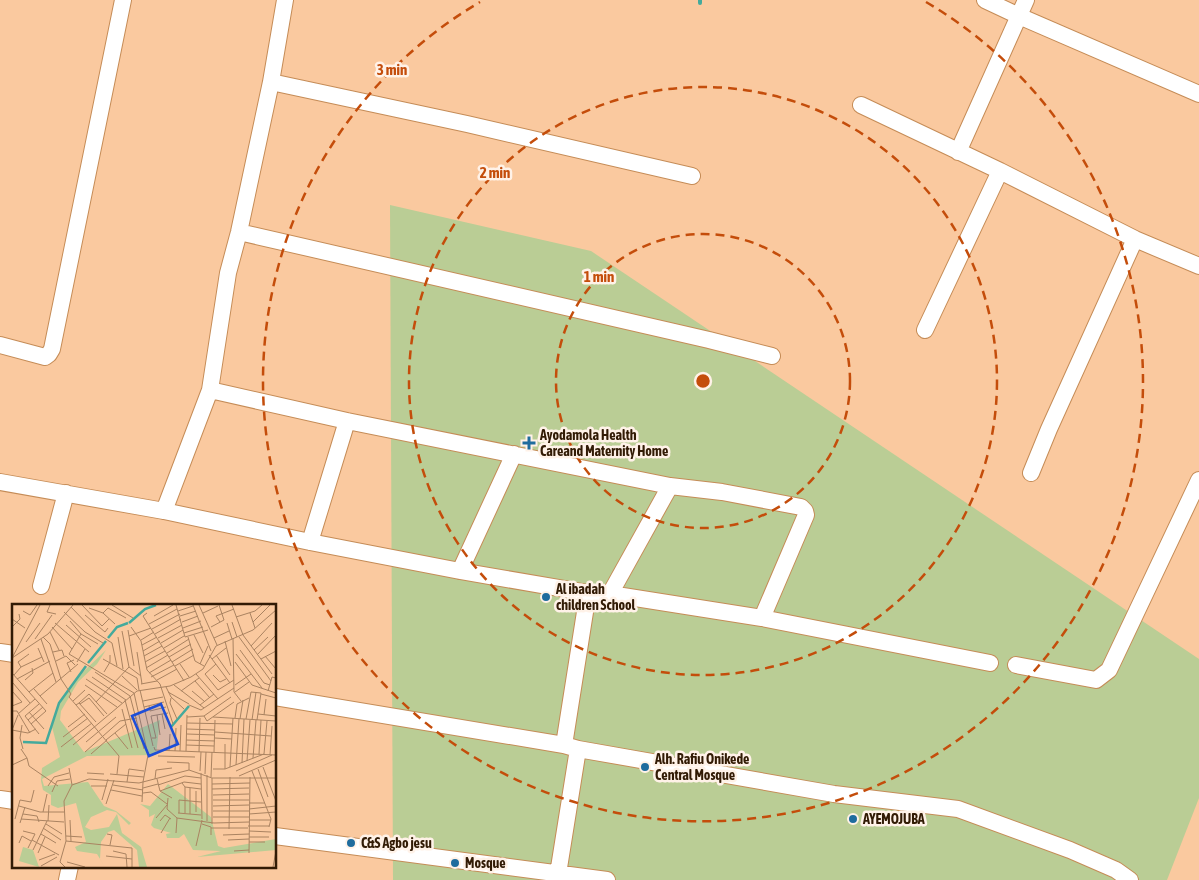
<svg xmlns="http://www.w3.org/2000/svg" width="1199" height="880" font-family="'Asap Condensed',sans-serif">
  <rect width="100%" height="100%" fill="#fac99f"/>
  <!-- green -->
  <path fill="#bacd95" d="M 390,205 L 591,251 L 1199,659 L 1199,798 L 1167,880 L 393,880 Z"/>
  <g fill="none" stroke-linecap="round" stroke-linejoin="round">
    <!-- stream -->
    <path stroke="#44aa9c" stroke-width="4" d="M 700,0 L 700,3"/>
    <defs>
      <path id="minor" d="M 985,0 L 1019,16 L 1199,94
        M 271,82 L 467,124 L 692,176
        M 861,105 L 1000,171 L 1135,239 L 1199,266
        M 958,152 L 1026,0
        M 239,232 L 709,340 L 772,356
        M 925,330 L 1000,171
        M 0,345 L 45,357 L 49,354 L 52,349 L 123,0
        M 210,390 L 347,421 L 670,486 L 722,492 L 801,507 L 805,511 L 806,515 L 762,618
        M 1031,473 L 1049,429 L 1135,239
        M 0,482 L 164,511 L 310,542 L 460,571 L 588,593 L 610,594 L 762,618 L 990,663
        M 164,511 L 210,390 L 228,273 L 239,232 L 271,82 L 285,0
        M 310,542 L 347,421
        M 460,571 L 514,454
        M 41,586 L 66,493
        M 610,594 L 670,486
        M 0,652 L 14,654
        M 1016,665 L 1096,680 L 1109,670 L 1199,480
        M 275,697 L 564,745 L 578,749 L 834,794 L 958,809 L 1070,850 L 1116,870 L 1130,880
        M 564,745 L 588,593
        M 0,799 L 14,801
        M 275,836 L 607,880
        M 558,874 L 578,749
        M 67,880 L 70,866"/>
    </defs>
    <!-- minor casing -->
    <use href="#minor" stroke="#c58c57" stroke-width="18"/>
    <!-- minor -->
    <use href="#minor" stroke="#fff" stroke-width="16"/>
  </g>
  <!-- distance rings -->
  <g fill="none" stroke="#c44d0b" stroke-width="2.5" stroke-dasharray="9 6">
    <circle cx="703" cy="381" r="147"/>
    <circle cx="703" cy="381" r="294"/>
    <path d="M926 2A440 440 0 1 1 480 2"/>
  </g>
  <!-- markers -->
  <g fill="#1f6c9e" stroke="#fff2e8" stroke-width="2">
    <path d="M526.5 435.5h5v5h5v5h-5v5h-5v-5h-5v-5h5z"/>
    <circle cx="546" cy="597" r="5"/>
    <circle cx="645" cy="767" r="5"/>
    <circle cx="853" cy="819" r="5"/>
    <circle cx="351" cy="843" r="5"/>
    <circle cx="455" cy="863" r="5"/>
  </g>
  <g text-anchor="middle" stroke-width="5" stroke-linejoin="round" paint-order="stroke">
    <!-- poi labels -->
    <g font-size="14" font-weight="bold" fill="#321b05" stroke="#fff2e8" text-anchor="start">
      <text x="540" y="440">Ayodamola Health<tspan x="540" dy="16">Careand Maternity Home</tspan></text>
      <text x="556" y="594">Al ibadah<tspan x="556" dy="16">children School</tspan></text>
      <text x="655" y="764">Alh. Rafiu Onikede<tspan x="655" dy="16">Central Mosque</tspan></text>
      <text x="863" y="824">AYEMOJUBA</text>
      <text x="361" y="848">C&amp;S Agbo jesu</text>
      <text x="465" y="868">Mosque</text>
    </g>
  </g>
  <!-- overview -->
  <g transform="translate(12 604)">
    <rect width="264" height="264" fill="#fac99f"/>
    <path d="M 94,46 L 85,60 L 66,78 L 49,107 L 48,116 L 72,148 L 148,116 L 144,151 L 75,152 L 30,175 L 32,182 L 76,178 L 92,202 L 104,207 L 119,219 L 117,221 L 104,208 L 95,206 L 79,213 L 73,223 L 79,226 L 97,223 L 105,210 L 110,229 L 129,243 L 135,263 L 127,263 L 125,246 L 102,226 L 96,228 L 89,238 L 88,255 L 93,263 L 85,250 L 65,247 L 63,243 L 74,238 L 64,199 L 46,204 L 39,201 L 39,191 L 31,186 L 29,177 L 30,164 L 48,153 L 40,123 L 48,99 L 71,68 ZM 156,180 L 199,213 L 206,242 L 212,244 L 264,235 L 264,246 L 185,253 L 209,247 L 181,246 L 172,230 L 167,234 L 155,234 L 154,230 L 159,229 L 142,224 L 139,221 L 143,210 L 137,213 L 137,206 L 128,200 L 138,202 ZM 11,243 L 21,246 L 27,263 L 7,257 Z" fill="#bacd95"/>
    <path fill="none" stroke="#44aa9c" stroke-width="2.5" d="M 117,19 L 133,5 L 144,1M 96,34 L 105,23 L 116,19M 76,59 L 94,37M 159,123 L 177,102M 11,138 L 34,139 L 47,99 L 74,62"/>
    <path fill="none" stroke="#aa8361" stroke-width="1" d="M 38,1 L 35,8 L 44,10M 70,1 L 90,22 L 97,15M 100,1 L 121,14M 164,1 L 173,33 L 196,26M 181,1 L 199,47M 187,1 L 205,41M 220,1 L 231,31M 59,3 L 83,28 L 100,39 L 105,62M 77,4 L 91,9 L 103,20M 11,7 L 18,11 L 25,1M 166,7 L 181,2M 52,8 L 73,28 L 91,39M 91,9 L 96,4 L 114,14M 135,9 L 131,12 L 172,77M 191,9 L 206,2M 238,9 L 243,24M 73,11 L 93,28 L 96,24M 142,12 L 161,1M 168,12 L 184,7M 224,13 L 243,7 L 250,1M 0,15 L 13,24M 58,17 L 69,30 L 86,40M 170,18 L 186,12M 208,18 L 204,12 L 222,5M 220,18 L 225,33M 241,18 L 258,1M 43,19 L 77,48M 215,19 L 220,35M 137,20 L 165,5M 54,21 L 79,43M 0,23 L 8,15 L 7,10M 40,23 L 60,45M 119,23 L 129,37 L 135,66 L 148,80 L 161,120M 199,23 L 212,16 L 207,1M 171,24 L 189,17M 140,25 L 168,10M 116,26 L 122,62M 110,27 L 117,63 L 129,72M 38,28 L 47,46M 172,29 L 191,23M 69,30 L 57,50 L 122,89 L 136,151M 143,30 L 169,15M 182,31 L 191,49M 231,31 L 260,70M 117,32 L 139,24M 31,33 L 38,40 L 49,75 L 59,90 L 57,93 L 64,101M 106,33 L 111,65M 176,33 L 183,57 L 192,62M 227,33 L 259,77M 146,34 L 170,21M 202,34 L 217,27M 221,34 L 222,88 L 229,97M 23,35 L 40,11M 29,35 L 44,78M 129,36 L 142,28M 213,37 L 219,62M 14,38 L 28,19M 149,39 L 171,26M 130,41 L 145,33M 239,42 L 260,19M 26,44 L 32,58M 152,44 L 172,32M 228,46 L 252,79 L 258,81M 242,46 L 256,33M 131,47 L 148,37M 41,48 L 50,46 L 52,52M 125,48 L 130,80M 155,49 L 177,35M 224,50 L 250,84M 197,51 L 218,79M 204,51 L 218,71M 245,51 L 264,31M 132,52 L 150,42M 253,52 L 264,65M 157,53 L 179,40M 0,54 L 36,30 L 61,1M 0,54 L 28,1M 91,55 L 125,74 L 127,86M 200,55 L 214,44M 249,55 L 264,47M 44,57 L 54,52 L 63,61M 65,58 L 73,45M 133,58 L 153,47M 160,58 L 181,45M 223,58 L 240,81 L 264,89M 168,60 L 177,73M 188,60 L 196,42M 204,60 L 193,70 L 206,86 L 222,76M 163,62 L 182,51M 9,63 L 6,58 L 17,50M 134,64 L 156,51M 59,68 L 55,59 L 62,56M 83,68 L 118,92 L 132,145M 92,68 L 98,58 L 98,51M 0,69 L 34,107 L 19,120M 137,69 L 159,56M 184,70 L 206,95M 2,71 L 9,63 L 30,53M 201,71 L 208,78 L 214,75M 110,72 L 125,86M 80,73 L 114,96M 139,73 L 162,61M 5,75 L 38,57M 74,75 L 110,99M 13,76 L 21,69 L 20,64M 145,76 L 165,65M 183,77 L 198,94M 1,79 L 18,99M 129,80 L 145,77M 73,81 L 105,103M 162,81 L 192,104M 223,81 L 239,70M 154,83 L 159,93 L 172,105M 22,85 L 35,100M 128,86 L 141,142M 0,87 L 10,98 L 0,102M 169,87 L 187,74M 180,87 L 192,97M 256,87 L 260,73 L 264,74M 17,88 L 41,69M 156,88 L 177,100M 223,88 L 237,78M 249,90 L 264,94M 28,92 L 66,60M 159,94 L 158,99 L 165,115M 113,96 L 126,144M 61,97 L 73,86M 131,97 L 151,93M 84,98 L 117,63M 67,99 L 64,101 L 107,152 L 105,170M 67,99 L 77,90 L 95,110M 67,99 L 84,118M 27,100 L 13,112 L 27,130M 68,100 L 77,94 L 92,112M 177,101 L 189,106 L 222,84M 188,101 L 202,90M 137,102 L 138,107 L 154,103M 132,103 L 152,98M 110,105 L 120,144M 0,107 L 5,107 L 18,129M 17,108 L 32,125M 6,110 L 23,95M 150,110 L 153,125M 246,110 L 264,112M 6,111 L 0,126 L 16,129 L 24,125M 145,111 L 148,131M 252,111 L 254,95M 139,112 L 144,134 L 140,134M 139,112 L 156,109M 192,112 L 195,117 L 222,98M 175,113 L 192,112 L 219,93M 201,113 L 264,117M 223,114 L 225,100 L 237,94M 228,115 L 231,96M 234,115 L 239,88 L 249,89M 16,116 L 31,103M 240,116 L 244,88M 245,116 L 249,89M 175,119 L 221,120M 10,121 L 8,134 L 11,145M 56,123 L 73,110M 175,125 L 203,126M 203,128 L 259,132M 103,129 L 116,145M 175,130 L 203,131M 51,133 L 76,114M 203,134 L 220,135M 94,136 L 114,120M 174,136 L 203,137M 74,138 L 104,113M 61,141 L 125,87 L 158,82 L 179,73 L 191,65 L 204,42 L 241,26 L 264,6M 174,141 L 202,142M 49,143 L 80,119M 142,143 L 143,146 L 264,151M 157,147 L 158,130M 163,147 L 164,124M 168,147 L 169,121M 174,147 L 175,111M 73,148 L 108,117 L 125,114M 187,148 L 188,114M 202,148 L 203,116M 79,150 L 95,136M 247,150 L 249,116M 258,151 L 260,122M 146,152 L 183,153M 15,154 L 17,162 L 46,182M 241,154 L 244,116M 235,157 L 238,116M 155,158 L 177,159 L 177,166M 230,159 L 232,115M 0,161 L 15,154 L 9,145M 224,161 L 227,115M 218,163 L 221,114M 251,163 L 264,197M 57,164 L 60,181M 201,165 L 213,165 L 252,150 L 255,117M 213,165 L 213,140M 246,165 L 256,193M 188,167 L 189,148M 224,167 L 260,151M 240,167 L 259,215 L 257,223M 75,169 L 92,170M 189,169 L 190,215M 98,170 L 132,173M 193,170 L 194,148M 195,171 L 195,217M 227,172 L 264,156M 199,173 L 200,148M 143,175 L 144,166 L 160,164M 145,175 L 148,187 L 160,194M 115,178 L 117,165 L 132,167M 131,178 L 136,151M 170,179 L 173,183 L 173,209M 200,180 L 238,179M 101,181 L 131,186M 146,181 L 173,172 L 189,174M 36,182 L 42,173 L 57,169M 79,182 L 95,182M 173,183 L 189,185M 131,184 L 146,180M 178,184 L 178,210M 200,185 L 237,184M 99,186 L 130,192M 148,187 L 172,178 L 189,180M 184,187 L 184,208M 40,188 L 45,177 L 58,175M 131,189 L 139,188 L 155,200M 201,191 L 237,190M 156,194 L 155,205 L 165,214 L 202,219 L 237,218M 90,196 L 96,175M 201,196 L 237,196M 130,198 L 131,178M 237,199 L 253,199M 94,200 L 102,176M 7,202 L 28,208 L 52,208M 201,202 L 237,201M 237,205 L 264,202M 201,207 L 237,207M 31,208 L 35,190M 166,209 L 189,211M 167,209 L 167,196 L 189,198M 11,210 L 25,212 L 27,218M 237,210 L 264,208M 201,213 L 237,213M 144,214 L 155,201M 3,215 L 8,196 L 19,198 L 22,186M 9,215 L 52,218M 58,216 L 59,237M 237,216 L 259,216M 36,217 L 37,201M 148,217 L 153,211 L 159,215M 8,219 L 13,203M 34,220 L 50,230M 190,220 L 199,223 L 199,231M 200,220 L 200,174M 236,222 L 257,222M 31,224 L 49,236M 199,224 L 236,224M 217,225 L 218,173M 11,227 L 23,230 L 16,244M 237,227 L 259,228M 149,229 L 158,214M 164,229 L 165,214M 29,230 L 44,239M 95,230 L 100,231 L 98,241M 211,231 L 237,230M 54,232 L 70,233M 237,233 L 257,233M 20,236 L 47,251M 216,236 L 237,235M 54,237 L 120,244 L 120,255M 237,238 L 253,238M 7,239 L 10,232 L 19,237M 184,242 L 190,216M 21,246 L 35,217M 101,247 L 114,250 L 115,263M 222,247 L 237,246M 26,249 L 33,233M 237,249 L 238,173M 94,252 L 120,255 L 120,263M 27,256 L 43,250M 55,258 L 73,263M 29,262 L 45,253M 53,263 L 48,258 L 54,237 L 52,197 L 60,181 L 77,175 L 127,179 L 177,166 L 200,174 L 264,174M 261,263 L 264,247"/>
    <path fill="#1d4ed8" fill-opacity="0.15" stroke="#1d4ed8" stroke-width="2.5" d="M 149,100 L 166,140 L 137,152 L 120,112 Z"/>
    <rect width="264" height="264" fill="none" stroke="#321b05" stroke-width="2.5"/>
  </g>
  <circle cx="703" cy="381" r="8" fill="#c44d0b" stroke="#fff2e8" stroke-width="2.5"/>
  <g font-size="15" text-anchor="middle" font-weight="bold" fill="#c44d0b" stroke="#fff2e8" stroke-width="5" stroke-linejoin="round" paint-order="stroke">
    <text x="392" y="75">3 min</text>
    <text x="495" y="178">2 min</text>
    <text x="599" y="282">1 min</text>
  </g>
</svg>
